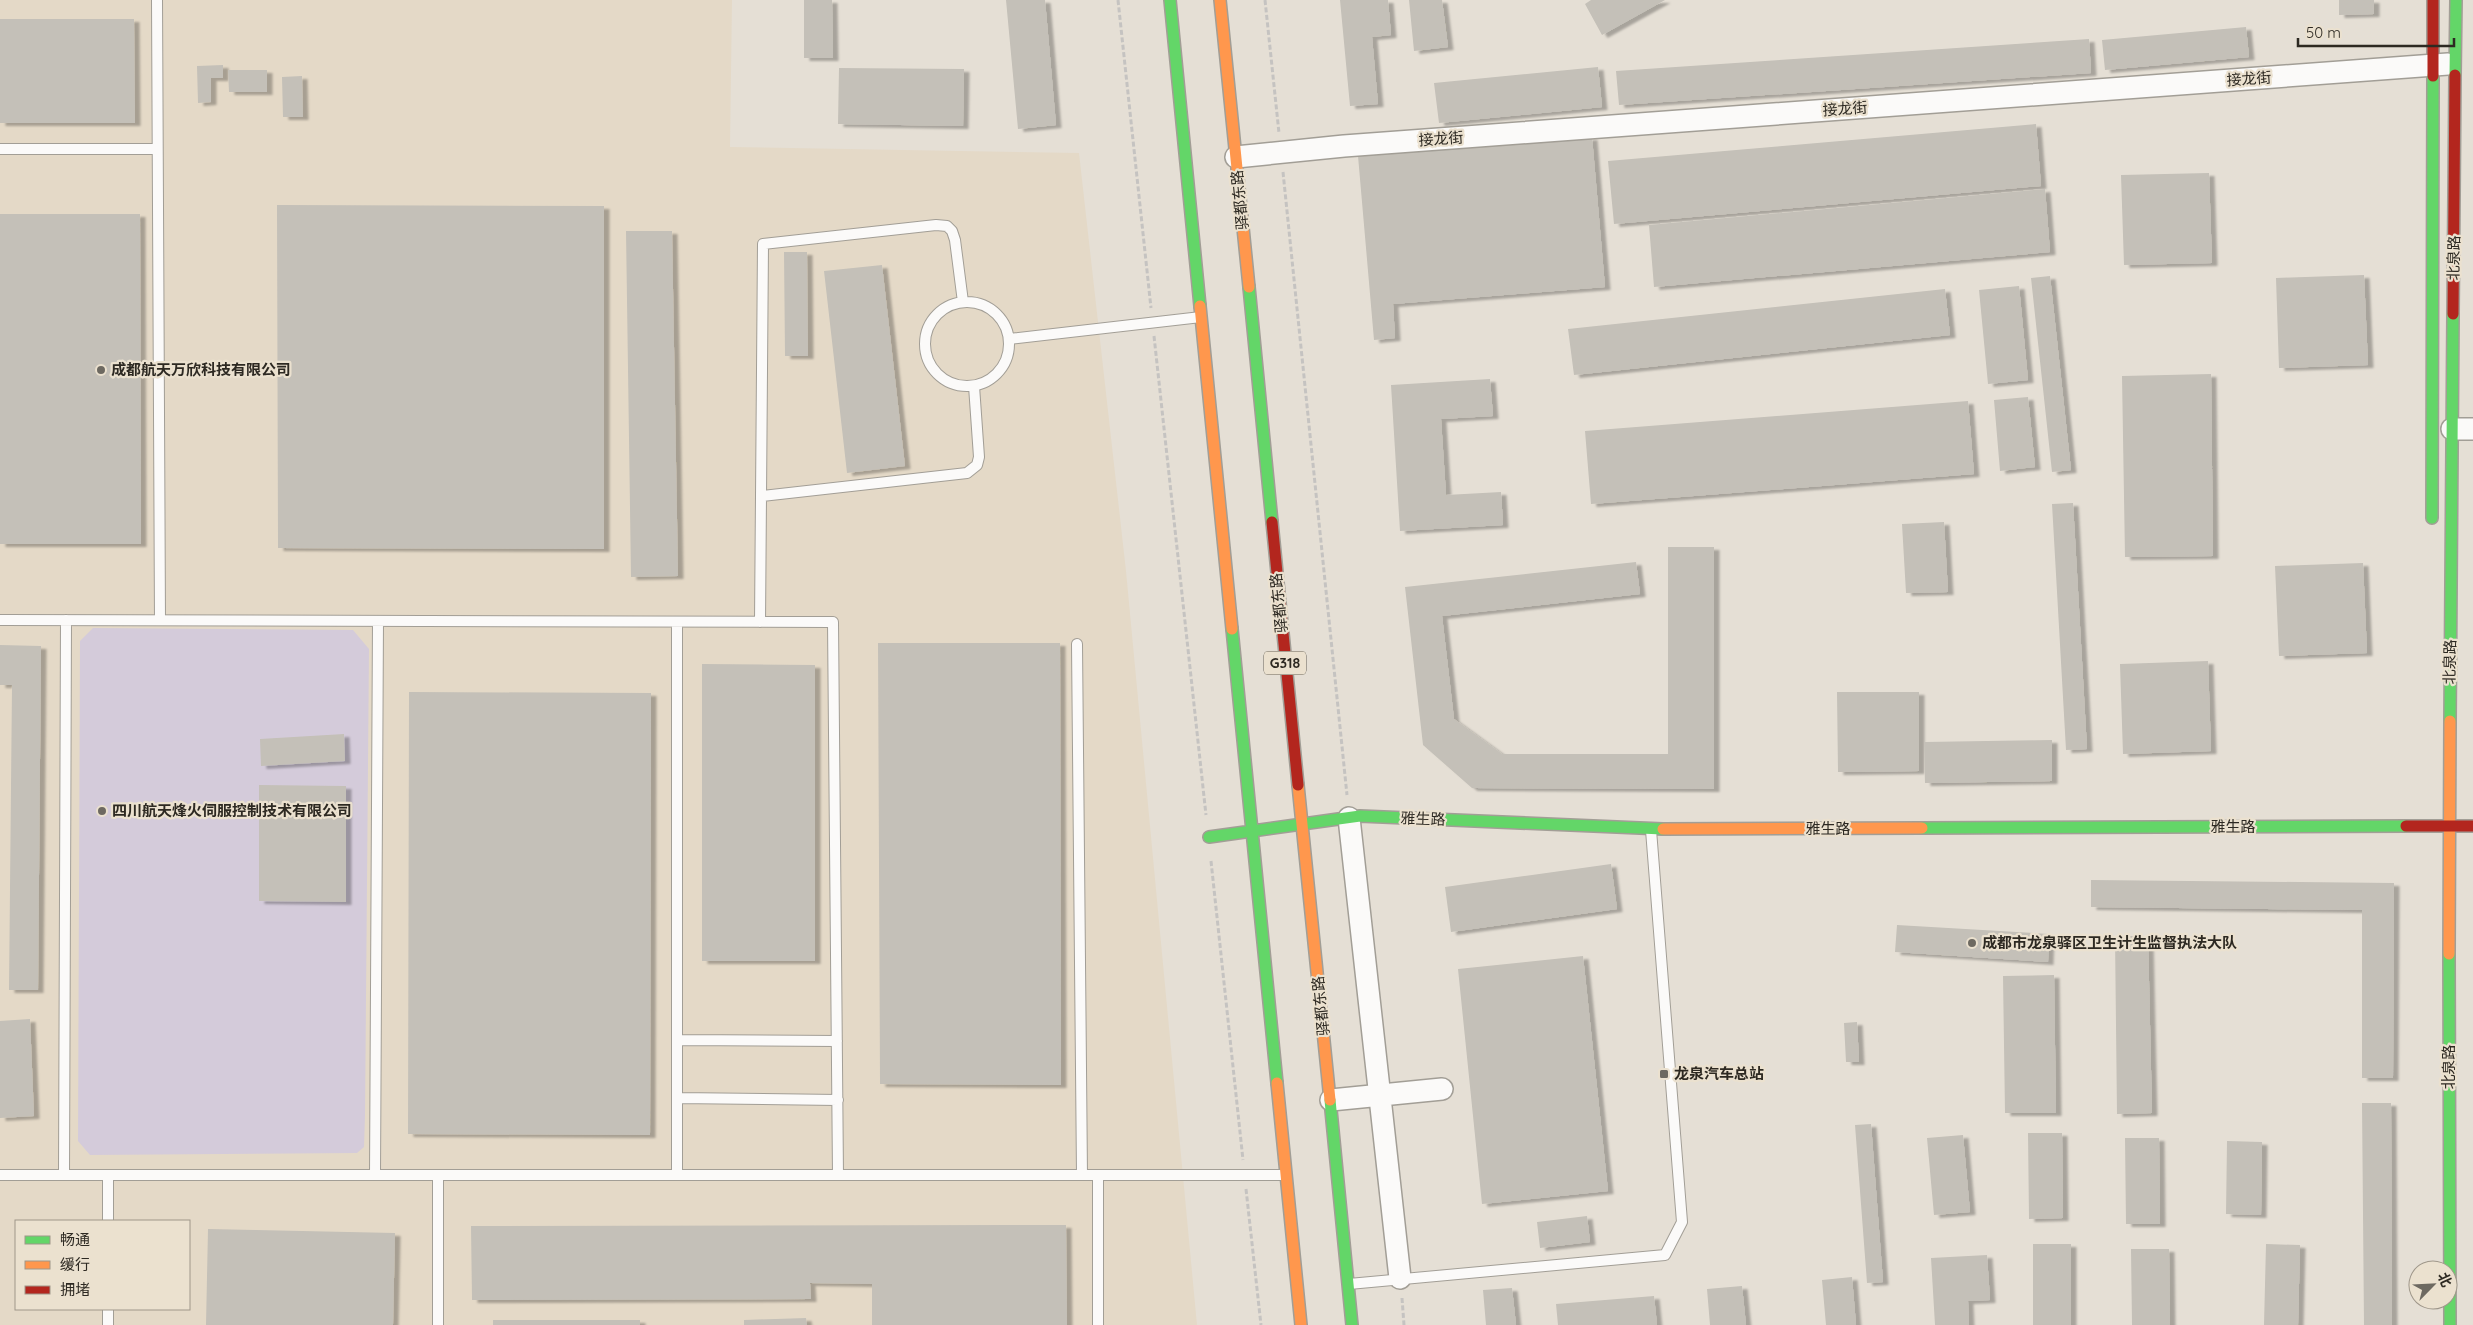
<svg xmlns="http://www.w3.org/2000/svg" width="2473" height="1325" font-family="Quicksand,'Noto Sans SC',sans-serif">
  <defs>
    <filter id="shadow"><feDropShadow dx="5.5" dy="3" stdDeviation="1" flood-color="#0004"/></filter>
  </defs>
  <rect width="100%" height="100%" fill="#e5dfd5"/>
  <!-- built -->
  <path fill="#e4d9c7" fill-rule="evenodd" d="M 0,0 L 732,0 L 730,147 L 1079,153 L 1126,571 L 1197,1325 L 0,1325 ZM 16,1221 L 189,1221 L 189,1309 L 16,1309 Z"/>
  <!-- green -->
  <path fill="#d4cbda" d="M 93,628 L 353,630 L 369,649 L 365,1116 L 364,1147 L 357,1153 L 90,1155 L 78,1141 L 80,641 Z"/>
  <!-- building -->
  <path fill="#c4c0b8" filter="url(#shadow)" d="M 804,0 L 832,0 L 833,58 L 804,58 Z
    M 1006,0 L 1045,0 L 1056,125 L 1018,129 Z
    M 1340,0 L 1388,0 L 1391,35 L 1372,37 L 1378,104 L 1350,106 Z
    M 1409,0 L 1442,0 L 1448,47 L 1414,51 Z
    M 1591,0 L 1665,0 L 1602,35 L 1585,4 Z
    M 2339,0 L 2374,0 L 2374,14 L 2339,15 Z
    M 0,19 L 134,19 L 135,123 L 0,123 Z
    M 2246,27 L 2249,57 L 2105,70 L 2102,40 Z
    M 2089,39 L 2091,73 L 1619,105 L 1616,71 Z
    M 223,65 L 223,78 L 211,78 L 211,102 L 198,103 L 197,66 Z
    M 1598,67 L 1602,107 L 1439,123 L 1434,83 Z
    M 839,68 L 964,69 L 963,126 L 838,124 Z
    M 228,70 L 267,70 L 267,92 L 229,92 Z
    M 302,76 L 303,117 L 283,117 L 282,77 Z
    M 2036,124 L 2041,186 L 1614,224 L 1608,161 Z
    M 1592,137 L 1605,287 L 1393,304 L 1395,338 L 1374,340 L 1358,156 Z
    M 2209,173 L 2212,263 L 2124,265 L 2121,175 Z
    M 2045,189 L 2050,252 L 1654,287 L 1649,225 Z
    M 277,205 L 604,206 L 604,549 L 278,548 Z
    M 0,214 L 140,214 L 141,544 L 0,544 Z
    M 626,231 L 672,231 L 678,576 L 631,577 Z
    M 784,252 L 807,252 L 808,356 L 785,356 Z
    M 882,265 L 905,466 L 847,473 L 824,271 Z
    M 2364,275 L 2368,365 L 2279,368 L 2276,278 Z
    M 2050,276 L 2071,470 L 2052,472 L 2031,278 Z
    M 2019,286 L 2028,380 L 1988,384 L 1979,290 Z
    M 1945,289 L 1950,335 L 1574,375 L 1568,329 Z
    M 2211,374 L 2213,556 L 2125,557 L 2122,376 Z
    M 1490,379 L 1493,416 L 1441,419 L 1446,495 L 1501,492 L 1503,525 L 1400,531 L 1391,385 Z
    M 2028,397 L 2035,467 L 2000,471 L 1994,400 Z
    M 1968,401 L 1974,474 L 1591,504 L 1585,431 Z
    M 2073,503 L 2087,749 L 2066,750 L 2052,504 Z
    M 1944,522 L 1948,592 L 1906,593 L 1902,524 Z
    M 1668,547 L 1714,547 L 1714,789 L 1472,788 L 1423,745 L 1405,587 L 1636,562 L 1640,594 L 1442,616 L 1454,719 L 1502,754 L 1668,754 Z
    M 2363,563 L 2367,653 L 2279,656 L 2275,566 Z
    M 878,643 L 1060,643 L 1061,1085 L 880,1084 Z
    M 0,645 L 41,646 L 38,990 L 9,990 L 12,685 L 0,685 Z
    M 2208,661 L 2211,751 L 2123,754 L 2120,664 Z
    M 702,664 L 815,665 L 815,961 L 702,961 Z
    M 409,692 L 651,693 L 650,1135 L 408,1134 Z
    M 1837,692 L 1919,692 L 1919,771 L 1838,772 Z
    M 344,734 L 345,761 L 261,766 L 260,739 Z
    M 2052,740 L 2052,781 L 1925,783 L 1924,742 Z
    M 259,785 L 346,786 L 346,902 L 259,901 Z
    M 1611,864 L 1617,909 L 1451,932 L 1445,887 Z
    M 2091,880 L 2394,883 L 2393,1078 L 2362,1078 L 2362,910 L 2091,907 Z
    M 1897,925 L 2049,934 L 2048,962 L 1895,952 Z
    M 2115,936 L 2148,936 L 2152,1113 L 2117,1114 Z
    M 1583,956 L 1608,1191 L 1482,1204 L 1458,969 Z
    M 2054,975 L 2056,1113 L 2005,1113 L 2003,976 Z
    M 30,1019 L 34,1116 L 0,1118 L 0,1021 Z
    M 1857,1022 L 1859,1062 L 1846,1062 L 1844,1023 Z
    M 2362,1103 L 2391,1103 L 2392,1325 L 2364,1325 Z
    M 1871,1124 L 1883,1282 L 1867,1283 L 1855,1125 Z
    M 2028,1133 L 2062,1133 L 2063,1218 L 2029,1219 Z
    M 1963,1135 L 1970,1212 L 1934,1215 L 1927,1138 Z
    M 2125,1138 L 2159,1138 L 2160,1224 L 2126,1224 Z
    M 2227,1141 L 2262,1142 L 2261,1215 L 2226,1214 Z
    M 1587,1216 L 1590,1242 L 1540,1248 L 1537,1222 Z
    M 1066,1225 L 1067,1325 L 872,1325 L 872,1284 L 810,1283 L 811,1299 L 472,1300 L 471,1226 Z
    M 208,1229 L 395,1233 L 393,1325 L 206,1325 Z
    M 2033,1244 L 2071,1244 L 2071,1325 L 2033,1325 Z
    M 2266,1244 L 2300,1245 L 2298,1325 L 2264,1325 Z
    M 2131,1249 L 2169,1249 L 2170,1325 L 2132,1325 Z
    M 1987,1255 L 1990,1300 L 1968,1301 L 1969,1325 L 1935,1325 L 1931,1258 Z
    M 1852,1277 L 1856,1325 L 1826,1325 L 1822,1280 Z
    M 1742,1286 L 1746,1325 L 1710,1325 L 1707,1289 Z
    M 1512,1288 L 1516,1325 L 1486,1325 L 1483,1290 Z
    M 1654,1296 L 1657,1325 L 1558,1325 L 1556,1304 Z
    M 806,1318 L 807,1325 L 744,1325 L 744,1320 Z
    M 493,1320 L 640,1320 L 640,1325 L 493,1325 Z"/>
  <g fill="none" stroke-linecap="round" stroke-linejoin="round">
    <defs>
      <path id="lane" d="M 157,0 L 160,620
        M 0,149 L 157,149
        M925 344a42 42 0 1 1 84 0a42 42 0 1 1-84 0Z
        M 1009,339 L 1201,317
        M 762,496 L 967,473 L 977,465 L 979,457 L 974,386
        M 0,620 L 833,622 L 838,1175
        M 760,622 L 763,244 L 936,225 L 947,226 L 952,231 L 955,240 L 963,302
        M 1077,644 L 1082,1175
        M 677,1040 L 837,1041
        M 677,1098 L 838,1100
        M 0,1175 L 1284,1175
        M 64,1175 L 66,620
        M 375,1175 L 378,621
        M 438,1175 L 438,1325
        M 677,1175 L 677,622
        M 108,1221 L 108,1175
        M 1349,1284 L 1665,1255 L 1682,1222 L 1651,830
        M 108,1325 L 108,1309
        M 1098,1325 L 1098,1175"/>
      <path id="street" d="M 1236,157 L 1344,146 L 2448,64
        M 2452,429 L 2473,429
        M 1349,818 L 1400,1278
        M 1331,1100 L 1442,1089"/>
      <path id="fast" d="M 1170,0 L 1200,306
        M 2455,75 L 2456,0
        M 1249,287 L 1272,522
        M 2432,518 L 2433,76
        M 1232,629 L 1277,1083
        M 2450,721 L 2453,314
        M 1922,828 L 2406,826
        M 1209,837 L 1360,816 L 1663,829
        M 2449,954 L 2450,1325
        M 1330,1100 L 1352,1325"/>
      <path id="slow" d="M 1220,0 L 1249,287
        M 1200,306 L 1232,629
        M 1298,785 L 1330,1100
        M 1663,829 L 1922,828
        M 2449,954 L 2450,721
        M 1277,1083 L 1301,1325"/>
      <path id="jam" d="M 2433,76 L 2433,0
        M 2453,314 L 2455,75
        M 1272,522 L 1298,785
        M 2406,826 L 2473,826"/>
    </defs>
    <!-- lane casing -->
    <use href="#lane" stroke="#a29e96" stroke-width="12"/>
    <!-- street casing -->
    <use href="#street" stroke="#a29e96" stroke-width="24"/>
    <!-- fast casing -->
    <use href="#fast" stroke="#a29e96" stroke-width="14"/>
    <!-- slow casing -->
    <use href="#slow" stroke="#a29e96" stroke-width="14"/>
    <!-- jam casing -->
    <use href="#jam" stroke="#a29e96" stroke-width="14"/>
    <!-- path -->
    <path stroke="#c5c3c1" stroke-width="3" stroke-dasharray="5 2.5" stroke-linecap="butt" d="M 1118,0 L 1151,308
      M 1265,0 L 1279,133
      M 1283,172 L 1347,795
      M 1154,336 L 1206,815
      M 1211,861 L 1243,1160
      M 1246,1189 L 1261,1325
      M 1402,1298 L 1404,1325"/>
    <!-- lane -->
    <use href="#lane" stroke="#fbfaf9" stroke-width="10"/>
    <!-- street -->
    <use href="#street" stroke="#fbfaf9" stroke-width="21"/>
    <!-- fast -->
    <use href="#fast" stroke="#63d668" stroke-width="11"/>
    <!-- slow -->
    <use href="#slow" stroke="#ff974d" stroke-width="11"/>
    <!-- jam -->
    <use href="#jam" stroke="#b3261e" stroke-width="11"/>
  </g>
  <!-- markers -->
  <g fill="#6d6961" stroke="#ebe1cf" stroke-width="2">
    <circle cx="101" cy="370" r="5"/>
    <circle cx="102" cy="811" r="5"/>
    <circle cx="1972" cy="943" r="5"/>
    <rect x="1659" y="1069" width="10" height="10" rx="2.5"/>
  </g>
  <g text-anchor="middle" stroke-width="4.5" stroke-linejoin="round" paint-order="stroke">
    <!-- shield labels -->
    <rect fill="#ebe1cf" stroke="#666056" stroke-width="1" x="1264" y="651.5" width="42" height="23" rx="4"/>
    <g font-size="14" font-weight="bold" fill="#2d2922">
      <text x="1285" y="668">G318</text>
    </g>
    <!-- street labels -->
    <g font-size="15" fill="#2d2922" stroke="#ebe1cf">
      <text transform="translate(2249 79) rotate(-4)" y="5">接龙街</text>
      <text transform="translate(1845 109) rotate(-4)" y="5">接龙街</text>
      <text transform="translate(1441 139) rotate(-4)" y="5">接龙街</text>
      <text transform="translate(1240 200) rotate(-96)" y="5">驿都东路</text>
      <text transform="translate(2454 258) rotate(-89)" y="5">北泉路</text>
      <text transform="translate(1279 603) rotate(-96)" y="5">驿都东路</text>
      <text transform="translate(2450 662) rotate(-89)" y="5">北泉路</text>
      <text transform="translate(1423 819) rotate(2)" y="5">雅生路</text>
      <text x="2233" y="832">雅生路</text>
      <text x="1828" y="834">雅生路</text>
      <text transform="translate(1321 1006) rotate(-96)" y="5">驿都东路</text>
      <text transform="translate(2449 1067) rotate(-90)" y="5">北泉路</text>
    </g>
    <!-- poi labels -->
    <g font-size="15" font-weight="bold" fill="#2d2922" stroke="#ebe1cf" text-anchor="start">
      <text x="111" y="375">成都航天万欣科技有限公司</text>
      <text x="112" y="816">四川航天烽火伺服控制技术有限公司</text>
      <text x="1982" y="948">成都市龙泉驿区卫生计生监督执法大队</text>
      <text x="1674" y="1079">龙泉汽车总站</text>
    </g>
  </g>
  <!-- legend -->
  <rect x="15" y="1220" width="175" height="90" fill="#ebe1cf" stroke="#9f978a"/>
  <rect x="25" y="1236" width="25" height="8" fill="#63d668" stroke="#9f978a"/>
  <text x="60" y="1245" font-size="15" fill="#2d2922">畅通</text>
  <rect x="25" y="1261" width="25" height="8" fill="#ff974d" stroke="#9f978a"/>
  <text x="60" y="1270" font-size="15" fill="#2d2922">缓行</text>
  <rect x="25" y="1286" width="25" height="8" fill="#b3261e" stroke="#9f978a"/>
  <text x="60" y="1295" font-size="15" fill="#2d2922">拥堵</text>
  <!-- north arrow -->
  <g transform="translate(2433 1285) rotate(66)"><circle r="24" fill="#ebe1cf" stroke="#9f978a"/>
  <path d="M0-4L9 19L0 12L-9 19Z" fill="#6d6961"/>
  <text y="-8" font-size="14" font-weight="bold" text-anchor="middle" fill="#2d2922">北</text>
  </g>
  <!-- scale -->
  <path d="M2298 38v8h156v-8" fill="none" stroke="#2d2922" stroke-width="2.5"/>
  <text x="2306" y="38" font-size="15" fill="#2d2922" stroke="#ebe1cf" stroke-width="4" paint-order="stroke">50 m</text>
</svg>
